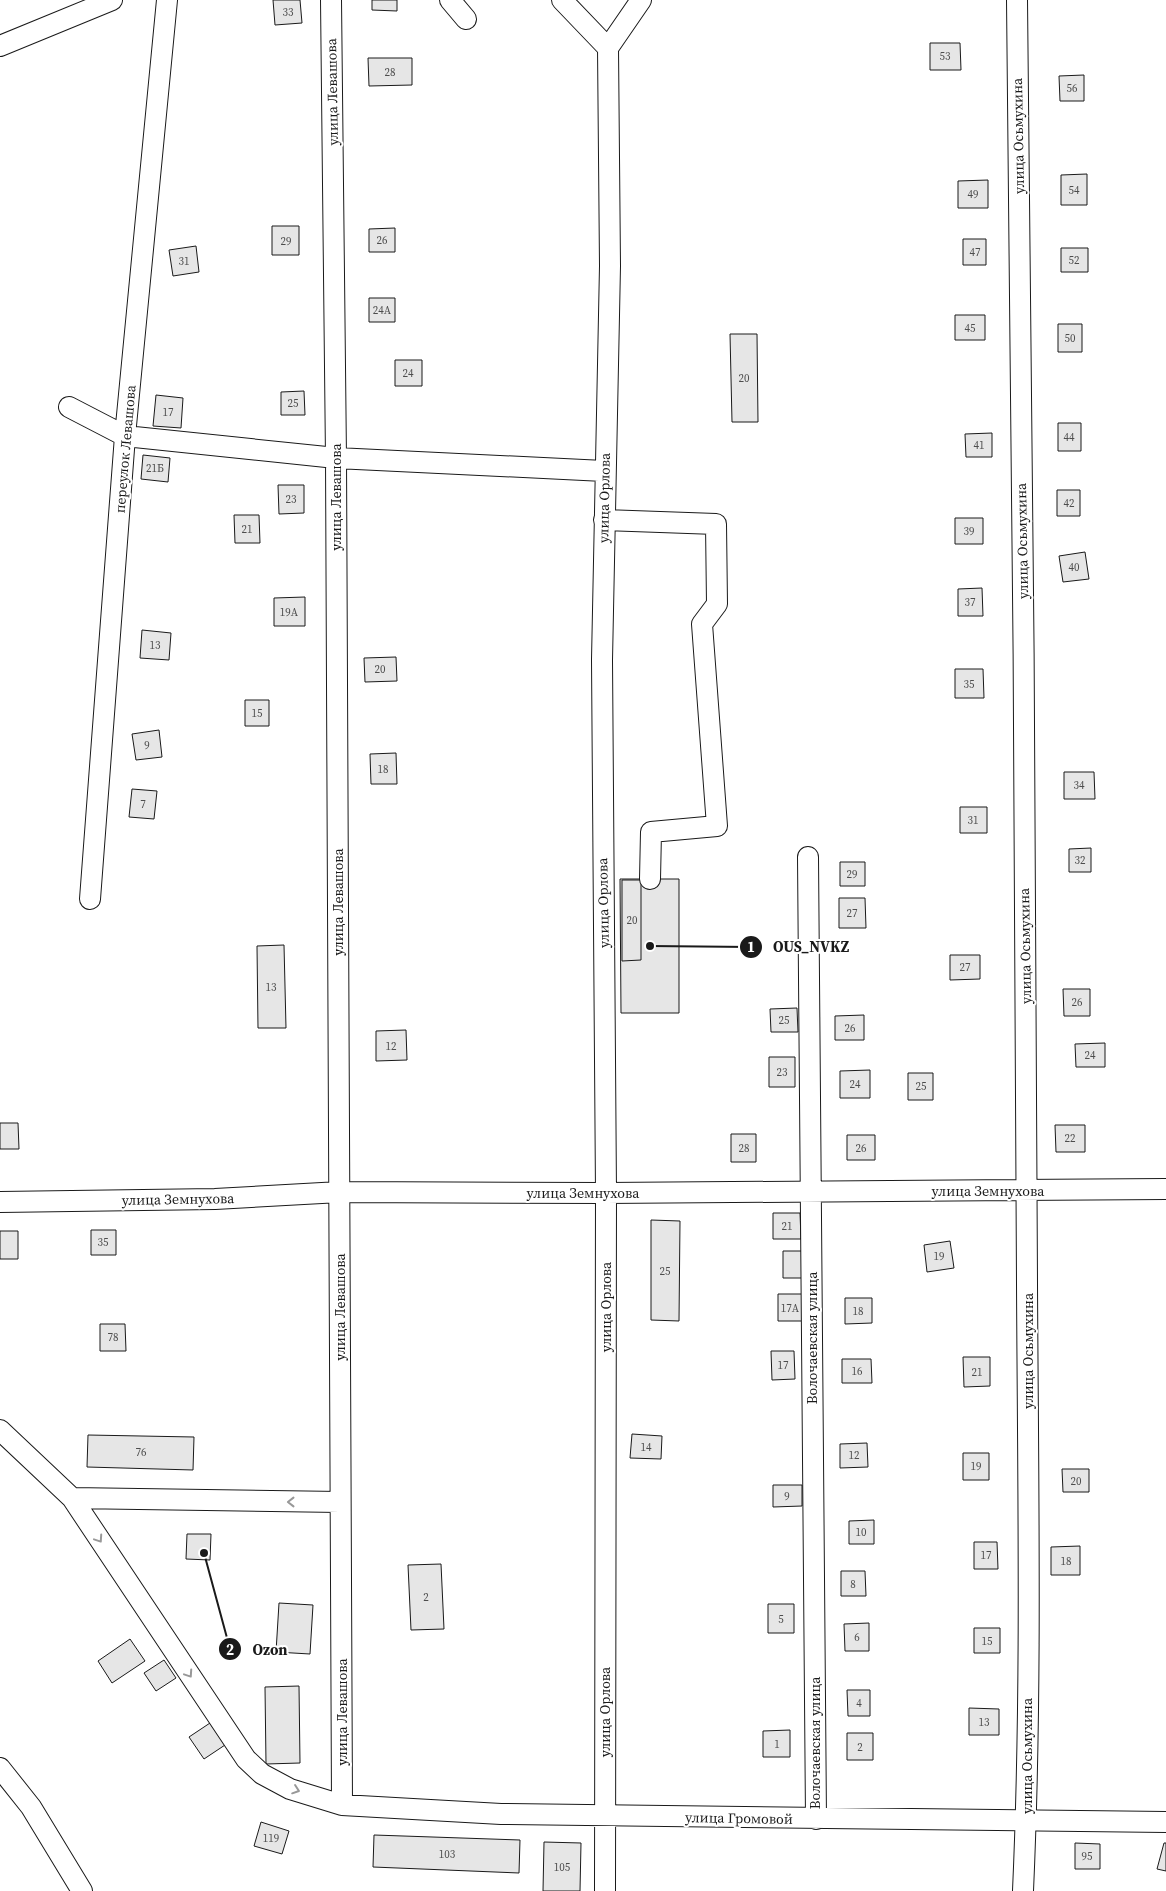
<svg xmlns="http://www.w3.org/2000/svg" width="1166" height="1891" font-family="'Source Serif 4',serif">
  <rect width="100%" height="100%" fill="#fff"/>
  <!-- building -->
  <path fill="#e6e6e6" stroke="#1a1a1a" d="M 273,0 L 300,0 L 302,23 L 275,25 Z
    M 372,0 L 397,0 L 397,11 L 372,10 Z
    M 930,43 L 960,43 L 961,70 L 930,70 Z
    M 368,58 L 412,58 L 412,85 L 369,86 Z
    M 1084,75 L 1084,101 L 1060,101 L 1059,76 Z
    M 1087,174 L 1087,205 L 1061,205 L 1061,175 Z
    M 988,180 L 988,208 L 958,208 L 958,181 Z
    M 272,226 L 299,226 L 299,255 L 272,255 Z
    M 395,228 L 395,252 L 369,252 L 369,229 Z
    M 963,239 L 986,239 L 986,265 L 963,265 Z
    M 196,246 L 199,272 L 173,276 L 169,250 Z
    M 1061,248 L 1088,248 L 1088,272 L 1061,272 Z
    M 369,298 L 395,298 L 395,322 L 369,322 Z
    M 955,315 L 985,315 L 985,340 L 955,340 Z
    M 1058,324 L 1082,324 L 1082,352 L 1058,352 Z
    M 730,334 L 757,334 L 758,422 L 732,422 Z
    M 395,360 L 422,360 L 422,386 L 395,386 Z
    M 304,391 L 305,415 L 281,415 L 281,392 Z
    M 156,395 L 183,398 L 181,428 L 153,426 Z
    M 1058,423 L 1081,423 L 1081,451 L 1058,451 Z
    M 992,433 L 992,457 L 966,457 L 965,434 Z
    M 143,455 L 170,458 L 168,482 L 141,479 Z
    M 278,485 L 304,485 L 304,513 L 279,514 Z
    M 1057,490 L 1080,490 L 1080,516 L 1057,516 Z
    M 234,515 L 259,515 L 260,543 L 235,543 Z
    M 955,518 L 983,518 L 983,544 L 955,544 Z
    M 1085,552 L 1089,579 L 1063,582 L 1059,556 Z
    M 982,588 L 983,616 L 958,616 L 958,589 Z
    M 305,597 L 305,626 L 274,626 L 274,598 Z
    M 142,630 L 171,633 L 169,660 L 140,658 Z
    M 396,657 L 397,681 L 365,682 L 364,658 Z
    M 955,669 L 983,669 L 984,698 L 955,698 Z
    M 245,700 L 269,700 L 269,726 L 245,726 Z
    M 159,730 L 162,757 L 136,760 L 132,734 Z
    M 396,753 L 397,784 L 371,784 L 370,754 Z
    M 1064,772 L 1094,772 L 1095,799 L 1064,799 Z
    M 132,789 L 157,791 L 154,819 L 129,817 Z
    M 960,807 L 987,807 L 987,833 L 960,833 Z
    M 1091,848 L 1091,872 L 1069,872 L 1069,849 Z
    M 840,862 L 865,862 L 865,886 L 840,886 Z
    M 620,879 L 679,879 L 679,1013 L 621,1013 Z
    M 622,880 L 641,880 L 641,960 L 622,961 Z
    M 839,898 L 865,898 L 866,928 L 839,928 Z
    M 284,945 L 286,1028 L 258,1028 L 257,946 Z
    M 950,955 L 980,955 L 980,979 L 950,980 Z
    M 1063,989 L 1090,989 L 1090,1016 L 1064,1016 Z
    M 797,1008 L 798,1032 L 771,1032 L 770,1009 Z
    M 864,1015 L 864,1040 L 835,1040 L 835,1016 Z
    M 406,1030 L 407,1060 L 376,1061 L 376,1031 Z
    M 1105,1043 L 1105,1067 L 1076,1067 L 1075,1044 Z
    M 769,1057 L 795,1057 L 795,1087 L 769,1087 Z
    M 870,1070 L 870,1098 L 840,1098 L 840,1071 Z
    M 908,1073 L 933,1073 L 933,1100 L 908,1100 Z
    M 0,1123 L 18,1123 L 19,1149 L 0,1149 Z
    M 1055,1125 L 1085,1125 L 1085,1152 L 1056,1152 Z
    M 731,1134 L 756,1134 L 756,1162 L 731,1162 Z
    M 847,1135 L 875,1135 L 875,1160 L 847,1160 Z
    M 773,1213 L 800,1213 L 801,1239 L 773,1239 Z
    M 651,1220 L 680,1221 L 679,1321 L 651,1320 Z
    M 91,1230 L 116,1230 L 116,1255 L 91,1255 Z
    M 0,1231 L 18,1231 L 18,1259 L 0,1259 Z
    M 950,1241 L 954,1268 L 927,1272 L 924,1245 Z
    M 783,1251 L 811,1251 L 811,1278 L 783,1278 Z
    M 778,1294 L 802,1294 L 802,1321 L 778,1321 Z
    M 845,1298 L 872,1298 L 872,1323 L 845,1324 Z
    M 100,1324 L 125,1324 L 126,1351 L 100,1351 Z
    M 771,1351 L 794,1351 L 795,1379 L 772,1380 Z
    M 963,1357 L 990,1357 L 990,1386 L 964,1387 Z
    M 842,1359 L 871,1359 L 872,1383 L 842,1383 Z
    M 632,1434 L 662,1436 L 661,1459 L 630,1458 Z
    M 88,1435 L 194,1437 L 193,1470 L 87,1467 Z
    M 867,1443 L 868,1467 L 840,1468 L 840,1444 Z
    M 963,1453 L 989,1453 L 989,1480 L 963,1480 Z
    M 1062,1469 L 1089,1469 L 1089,1492 L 1063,1492 Z
    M 773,1485 L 802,1485 L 802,1506 L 773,1507 Z
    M 874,1520 L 874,1544 L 849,1544 L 849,1521 Z
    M 187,1534 L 211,1534 L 210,1560 L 186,1559 Z
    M 974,1542 L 997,1542 L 998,1569 L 974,1569 Z
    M 1080,1546 L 1080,1575 L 1051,1575 L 1051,1547 Z
    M 441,1564 L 444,1629 L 411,1630 L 408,1565 Z
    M 841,1571 L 865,1571 L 866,1596 L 841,1596 Z
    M 279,1603 L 313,1605 L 310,1654 L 276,1652 Z
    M 768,1604 L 794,1604 L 794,1633 L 768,1633 Z
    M 869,1623 L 869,1651 L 845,1651 L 844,1624 Z
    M 974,1628 L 1000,1628 L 1000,1653 L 974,1653 Z
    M 130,1639 L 145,1661 L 112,1683 L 98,1661 Z
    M 164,1660 L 176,1678 L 156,1691 L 144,1673 Z
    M 299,1686 L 300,1763 L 266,1764 L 265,1687 Z
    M 847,1690 L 870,1690 L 870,1716 L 848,1716 Z
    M 969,1708 L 999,1709 L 999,1735 L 969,1735 Z
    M 210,1723 L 225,1745 L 204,1759 L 189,1737 Z
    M 790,1730 L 790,1757 L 763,1757 L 763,1731 Z
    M 847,1733 L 873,1733 L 873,1760 L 847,1760 Z
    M 261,1822 L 289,1831 L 282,1854 L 254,1846 Z
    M 374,1835 L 520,1840 L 519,1873 L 373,1867 Z
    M 544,1842 L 581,1843 L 580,1891 L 543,1891 Z
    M 1075,1843 L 1100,1844 L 1100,1869 L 1075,1869 Z
    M 1164,1843 L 1166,1843 L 1166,1871 L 1157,1869 Z"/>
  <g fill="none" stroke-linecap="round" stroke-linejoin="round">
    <defs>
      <path id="minor" d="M 331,0 L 336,458 L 342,1805
        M 450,0 L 466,19
        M 562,0 L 608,48
        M 1017,0 C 1021,428 1027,855 1027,1283 C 1028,1485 1032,1689 1023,1891
        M 0,46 L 112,0
        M 69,407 L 125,436 L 336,458 L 604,471
        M 604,520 L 716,524 L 717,604 L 702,624 L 717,826 L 651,832 L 650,879
        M 808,857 L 816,1819
        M 90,899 L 125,436 L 167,0
        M 0,1202 L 215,1199 L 340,1192 L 606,1193 L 1166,1189
        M 0,1430 L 72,1498 L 246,1759 L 262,1774 L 290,1789 L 342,1805 L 501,1814 L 1166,1822
        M 72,1498 L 340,1502
        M 0,1768 L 31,1807 L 82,1891
        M 605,1891 L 606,1193 L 602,660 L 610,266 L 608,48 L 641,0"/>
    </defs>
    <!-- minor casing -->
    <use href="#minor" stroke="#1a1a1a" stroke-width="22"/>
    <!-- minor -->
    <use href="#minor" stroke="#fff" stroke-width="20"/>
  </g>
  <!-- one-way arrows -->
  <defs><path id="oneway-chevron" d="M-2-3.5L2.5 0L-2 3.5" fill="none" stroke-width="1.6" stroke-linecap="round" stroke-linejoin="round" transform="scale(1.25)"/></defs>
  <g stroke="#989898">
    <use href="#oneway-chevron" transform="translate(291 1502) rotate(-180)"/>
    <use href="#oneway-chevron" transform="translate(99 1539) rotate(56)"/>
    <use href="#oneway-chevron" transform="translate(189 1674) rotate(56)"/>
    <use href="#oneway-chevron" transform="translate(296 1790) rotate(19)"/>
  </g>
  <g text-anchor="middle" stroke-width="4" stroke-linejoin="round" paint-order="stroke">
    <!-- number labels -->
    <g font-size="11" fill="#4d4d4d">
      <text x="288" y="16">33</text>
      <text x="945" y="60">53</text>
      <text x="390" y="76">28</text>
      <text x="1072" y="92">56</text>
      <text x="1074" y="194">54</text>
      <text x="973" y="198">49</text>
      <text x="382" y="244">26</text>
      <text x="286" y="245">29</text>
      <text x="975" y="256">47</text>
      <text x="1074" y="264">52</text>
      <text x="184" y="265">31</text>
      <text x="382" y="314">24А</text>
      <text x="970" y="332">45</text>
      <text x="1070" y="342">50</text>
      <text x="408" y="377">24</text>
      <text x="744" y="382">20</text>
      <text x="293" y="407">25</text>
      <text x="168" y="416">17</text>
      <text x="1069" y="441">44</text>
      <text x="979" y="449">41</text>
      <text x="155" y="472">21Б</text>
      <text x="291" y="503">23</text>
      <text x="1069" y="507">42</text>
      <text x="247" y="533">21</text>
      <text x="969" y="535">39</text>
      <text x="1074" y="571">40</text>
      <text x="970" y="606">37</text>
      <text x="289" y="616">19А</text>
      <text x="155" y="649">13</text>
      <text x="380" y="673">20</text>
      <text x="969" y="688">35</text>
      <text x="257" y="717">15</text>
      <text x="147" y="749">9</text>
      <text x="383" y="773">18</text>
      <text x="1079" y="789">34</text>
      <text x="143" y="808">7</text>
      <text x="973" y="824">31</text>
      <text x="1080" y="864">32</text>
      <text x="852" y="878">29</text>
      <text x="852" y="917">27</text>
      <text x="632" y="924">20</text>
      <text x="965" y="971">27</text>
      <text x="271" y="991">13</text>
      <text x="1077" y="1006">26</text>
      <text x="784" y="1024">25</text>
      <text x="850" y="1032">26</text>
      <text x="391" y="1050">12</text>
      <text x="1090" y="1059">24</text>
      <text x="782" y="1076">23</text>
      <text x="855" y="1088">24</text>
      <text x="921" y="1090">25</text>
      <text x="1070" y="1142">22</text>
      <text x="744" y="1152">28</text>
      <text x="861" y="1152">26</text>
      <text x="787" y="1230">21</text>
      <text x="103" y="1246">35</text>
      <text x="939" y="1260">19</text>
      <text x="665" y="1275">25</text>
      <text x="790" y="1312">17А</text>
      <text x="858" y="1315">18</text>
      <text x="113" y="1341">78</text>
      <text x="783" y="1369">17</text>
      <text x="857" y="1375">16</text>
      <text x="977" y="1376">21</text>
      <text x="646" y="1451">14</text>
      <text x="141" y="1456">76</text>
      <text x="854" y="1459">12</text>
      <text x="976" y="1470">19</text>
      <text x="1076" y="1485">20</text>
      <text x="787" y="1500">9</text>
      <text x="861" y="1536">10</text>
      <text x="986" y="1559">17</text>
      <text x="1066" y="1565">18</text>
      <text x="853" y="1588">8</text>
      <text x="426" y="1601">2</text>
      <text x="781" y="1623">5</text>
      <text x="857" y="1641">6</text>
      <text x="987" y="1645">15</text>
      <text x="859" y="1707">4</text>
      <text x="984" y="1726">13</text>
      <text x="777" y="1748">1</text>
      <text x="860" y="1751">2</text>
      <text x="271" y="1842">119</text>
      <text x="447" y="1858">103</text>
      <text x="1087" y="1860">95</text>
      <text x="562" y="1871">105</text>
    </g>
    <!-- street labels -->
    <g font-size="14" fill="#1a1a1a" stroke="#fff">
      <text transform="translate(332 92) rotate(-91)" y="5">улица Левашова</text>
      <text transform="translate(1018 136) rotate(-91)" y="5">улица Осьмухина</text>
      <text transform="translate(125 449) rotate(-85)" y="5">переулок Левашова</text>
      <text transform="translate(336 497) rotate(-90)" y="5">улица Левашова</text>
      <text transform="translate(604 498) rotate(-89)" y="5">улица Орлова</text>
      <text transform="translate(1022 541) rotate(-91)" y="5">улица Осьмухина</text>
      <text transform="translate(338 902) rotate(-90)" y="5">улица Левашова</text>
      <text transform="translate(603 903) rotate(-91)" y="5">улица Орлова</text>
      <text transform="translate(1025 946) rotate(-91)" y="5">улица Осьмухина</text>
      <text x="988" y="1196">улица Земнухова</text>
      <text x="583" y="1198">улица Земнухова</text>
      <text transform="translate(178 1199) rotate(-1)" y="5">улица Земнухова</text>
      <text transform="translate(340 1307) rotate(-90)" y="5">улица Левашова</text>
      <text transform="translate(606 1307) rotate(-90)" y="5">улица Орлова</text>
      <text transform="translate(812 1338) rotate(-90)" y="5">Волочаевская улица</text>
      <text transform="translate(1028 1351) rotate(-90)" y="5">улица Осьмухина</text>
      <text transform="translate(342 1712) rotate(-90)" y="5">улица Левашова</text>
      <text transform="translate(605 1712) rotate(-90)" y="5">улица Орлова</text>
      <text transform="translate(815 1743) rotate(-90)" y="5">Волочаевская улица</text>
      <text transform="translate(1027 1756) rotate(-90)" y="5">улица Осьмухина</text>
      <text transform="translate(739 1818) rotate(1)" y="5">улица Громовой</text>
    </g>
  </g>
  <!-- callouts -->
  <path fill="none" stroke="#1a1a1a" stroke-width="2" d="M650 946L751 947M204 1553L230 1649"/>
  <g fill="#1a1a1a" stroke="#fff" stroke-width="2">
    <circle cx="650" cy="946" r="5"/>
    <circle cx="204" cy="1553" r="5"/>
    <circle cx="751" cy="947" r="12"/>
    <circle cx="230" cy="1649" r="12"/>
  </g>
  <g font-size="15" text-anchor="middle" font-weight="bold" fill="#fff">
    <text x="751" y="952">1</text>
    <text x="230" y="1655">2</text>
  </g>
  <g font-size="15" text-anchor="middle" font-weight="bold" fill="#1a1a1a" stroke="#fff" stroke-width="4" stroke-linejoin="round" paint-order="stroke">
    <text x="811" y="952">OUS_NVKZ</text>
    <text x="270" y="1655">Ozon</text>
  </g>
</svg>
